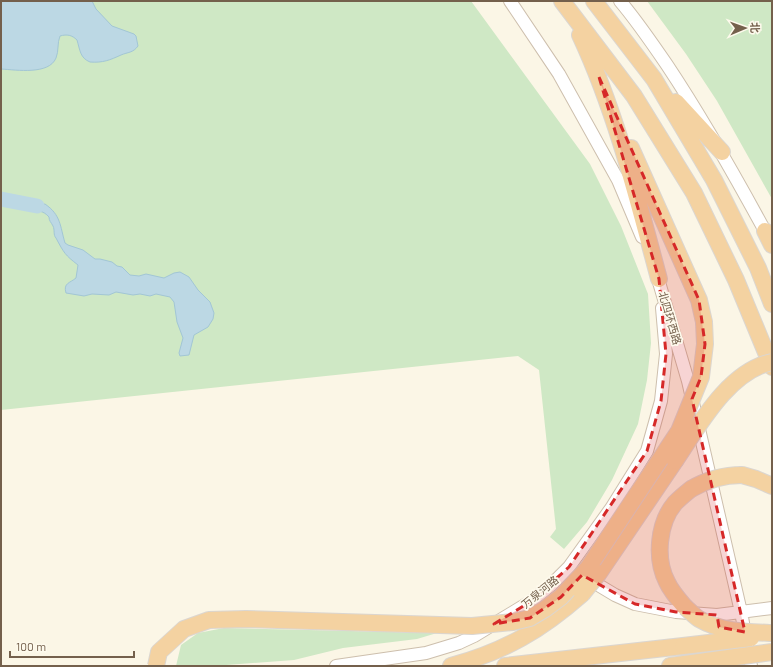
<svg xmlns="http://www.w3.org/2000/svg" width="773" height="667" font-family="Barlow,'Noto Sans SC',sans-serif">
  <rect width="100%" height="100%" fill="#fbf6e6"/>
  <!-- green -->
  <path fill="#cfe8c5" d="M 1,1 L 471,1 L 590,164 L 621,226 L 648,294 L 651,343 L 647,380 L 638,424 L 612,480 L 587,522 L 564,549 L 550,537 L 556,529 L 539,370 L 518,356 L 1,410 Z
    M 647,1 L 772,1 L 772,199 L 717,101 L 686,54 Z
    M 224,628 L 437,633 L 417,639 L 343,648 L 294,660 L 213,666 L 176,666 L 181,645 L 198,633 Z"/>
  <!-- water -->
  <path fill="#bcd8e4" stroke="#a2c6d5" d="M 1,1 L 92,1 L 96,9 L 112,26 L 134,34 L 136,36 L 138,46 C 133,53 128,52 121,55 C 110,60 103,63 90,62 C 80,58 80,50 77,40 C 72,35 67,34 60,36 C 57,43 59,51 56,58 C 49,75 17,70 1,69 Z
    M 45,204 C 61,215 60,226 65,243 L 68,245 L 83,250 L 95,259 L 100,259 L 112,262 L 117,266 L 122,267 L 130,275 L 139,276 L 146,274 L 164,278 L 174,273 L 180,272 L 189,277 L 198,290 L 210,302 L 214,313 L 213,319 L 208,327 L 194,335 L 189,355 L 180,356 L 179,353 L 183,338 L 177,322 L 174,302 L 170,297 L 156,294 L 150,296 L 140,294 L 133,295 L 116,292 L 109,295 L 92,294 L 84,296 L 66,293 C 63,283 70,283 76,278 L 78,265 C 65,255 64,253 56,238 C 53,235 55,230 53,226 C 51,222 49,221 49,217 C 43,210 38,212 33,208 L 39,205 Z"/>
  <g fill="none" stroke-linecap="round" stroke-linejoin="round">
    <!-- river -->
    <path stroke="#bcd8e4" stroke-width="15" d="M 1,199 L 37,206"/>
    <defs>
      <path id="tertiary" d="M 510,1 L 559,74 L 618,180 L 642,237
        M 620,1 C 637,21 652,43 667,65 C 703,119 734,174 765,231 L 770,237
        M 656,272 L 688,381 L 741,612 L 751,666
        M 585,577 L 615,595 L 635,604 L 676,612 L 717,615 L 772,608
        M 336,666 L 426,653 L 459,643 L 474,636 L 530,602 L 551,585 L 569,567 L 612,507 L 647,451 L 661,401 L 666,354 L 662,308"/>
      <path id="trunk" d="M 562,1 L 634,96 L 694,193 L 736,280 L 772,367
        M 594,1 L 654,79 L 714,180 L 758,268 L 772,304
        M 580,35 C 616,112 637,197 659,279
        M 676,102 L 722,152
        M 631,148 L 699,300 L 704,322
        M 765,231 L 772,245
        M 742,475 L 756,479 L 772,486
        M 599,573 L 675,461
        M 685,607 C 678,599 671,591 667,582 C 655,559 658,523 675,503 C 680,498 686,493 691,489
        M 451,666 C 505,651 540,631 582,594
        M 505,666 L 683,646
        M 670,666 L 685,664"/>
    </defs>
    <!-- tertiary casing -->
    <use href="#tertiary" stroke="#cdbfad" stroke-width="14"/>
    <!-- trunk casing -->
    <use href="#trunk" stroke="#dbd6d0" stroke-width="18"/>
    <!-- tertiary -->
    <use href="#tertiary" stroke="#fff" stroke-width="12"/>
    <!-- trunk -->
    <use href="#trunk" stroke="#f4d2a1" stroke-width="16"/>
    <defs>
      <path id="trunk-bridge" d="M 675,461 C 698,427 728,371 772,362
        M 691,489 C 708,479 723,475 742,475
        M 582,594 L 599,573
        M 685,607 C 690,611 694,616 699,619 C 721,632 748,632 772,633
        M 683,646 L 751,638
        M 685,664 L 772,652
        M 156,666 L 159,652 L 184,629 L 209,620 L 246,619 L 472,626 L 513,622 L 530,618 L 545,609 L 561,597 L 588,568 L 679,431 L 701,377 L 705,344 L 704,322"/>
    </defs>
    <!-- trunk-bridge casing -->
    <use href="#trunk-bridge" stroke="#dbd6d0" stroke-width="18" stroke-linecap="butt"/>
    <!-- trunk-bridge -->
    <use href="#trunk-bridge" stroke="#f4d2a1" stroke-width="16"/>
  </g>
  <!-- marked area -->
  <path fill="#d62828" fill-opacity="0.2" stroke="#d62828" stroke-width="3" stroke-dasharray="8 5" stroke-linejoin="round" d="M 599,77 L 699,300 L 705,344 L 701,377 L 692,399 L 745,632 L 719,627 L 717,615 L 676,612 L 635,604 L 582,575 L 561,597 L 530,618 L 494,624 L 530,602 L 569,567 L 647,451 L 661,401 L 666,354 L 659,279 Z"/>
  <g text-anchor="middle" stroke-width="3.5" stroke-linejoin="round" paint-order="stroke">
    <!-- street labels -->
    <g font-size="11" fill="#74604c" stroke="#fefaed">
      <text transform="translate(670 318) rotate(74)" y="4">北四环西路</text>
      <text transform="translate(540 592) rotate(-39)" y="4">万泉河路</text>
    </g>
  </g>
  <!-- border -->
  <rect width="773" height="667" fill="none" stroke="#74604c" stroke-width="4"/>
  <!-- north arrow -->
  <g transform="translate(745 28) rotate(88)" stroke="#fefaed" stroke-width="3" paint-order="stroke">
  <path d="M0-3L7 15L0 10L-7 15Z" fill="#74604c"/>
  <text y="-6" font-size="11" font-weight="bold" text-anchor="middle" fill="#74604c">北</text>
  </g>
  <!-- scale -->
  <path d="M10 651v6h124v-6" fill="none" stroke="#74604c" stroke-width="2"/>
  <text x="16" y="651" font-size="12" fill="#74604c" stroke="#fefaed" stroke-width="3" paint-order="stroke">100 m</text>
</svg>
